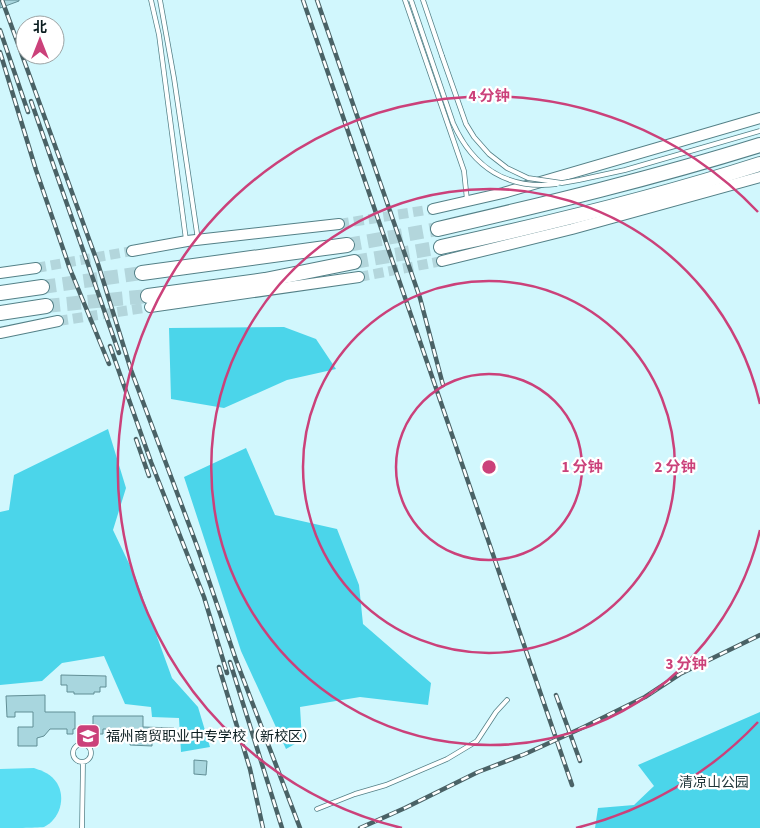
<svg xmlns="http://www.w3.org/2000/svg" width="760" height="828" font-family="'Source Sans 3','Noto Sans SC',sans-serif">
  <rect width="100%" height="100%" fill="#d1f7fd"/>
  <!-- green -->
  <path fill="#5adef3" d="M 34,768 C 43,771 51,774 57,783 C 66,798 60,819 44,827 C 35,828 11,828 0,828 L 0,769 Z"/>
  <!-- forest -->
  <path fill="#4bd5ea" d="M 284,327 L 316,339 L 336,369 L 287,380 L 224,408 L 171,399 L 169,328 Z
    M 108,429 L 126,488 L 113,530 L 135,576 L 172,678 L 198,707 L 210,747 L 181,752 L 179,718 L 152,717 L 151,707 L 125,704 L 104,656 L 62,663 L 42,681 L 0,685 L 0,512 L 9,510 L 14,475 Z
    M 246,448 L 275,515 L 337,529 L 359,585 L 363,624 L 431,683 L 428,705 L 360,697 L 300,707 L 302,740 L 286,749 L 241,651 L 184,477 Z
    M 760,712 L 760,828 L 595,828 L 598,808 L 634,805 L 654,786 L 638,765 Z"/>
  <!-- building -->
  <path fill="#a8d6de" stroke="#618e95" d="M 0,0 L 19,0 L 19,1 L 0,8 Z
    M 61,675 L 106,676 L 106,687 L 100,687 L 100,692 L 94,692 L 94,694 L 74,694 L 74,692 L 67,692 L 67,685 L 61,685 Z
    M 45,695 L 45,712 L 75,712 L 75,729 L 73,729 L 73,734 L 67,734 L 67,729 L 50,729 L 44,736 L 37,738 L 37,746 L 18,746 L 18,727 L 33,727 L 33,712 L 15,712 L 15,717 L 7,717 L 6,696 Z
    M 93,716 L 143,716 L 143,727 L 174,728 L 174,735 L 171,735 L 171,741 L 152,741 L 152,746 L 130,745 L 130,738 L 125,735 L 121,729 L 103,729 L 103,734 L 93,734 Z
    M 194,760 L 207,761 L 206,775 L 194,774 Z"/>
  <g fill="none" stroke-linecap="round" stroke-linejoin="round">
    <!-- secondary-tunnel -->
    <path stroke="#b3d6dc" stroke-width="10" stroke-dasharray="10 5" stroke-linecap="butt" d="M 339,224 L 433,209
      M 36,268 L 132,251
      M 359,277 L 442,261
      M 58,321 L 150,307"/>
    <!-- highway-tunnel -->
    <path stroke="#b3d6dc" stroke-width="14" stroke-dasharray="14 7" stroke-linecap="butt" d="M 347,245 L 438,229
      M 354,262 L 441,247
      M 42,287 L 142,273
      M 46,306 L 148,296"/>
    <defs>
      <path id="lane" d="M 151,0 L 159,35 L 186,240
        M 160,0 L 174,78 L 198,240
        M 405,0 L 464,171 L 467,200
        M 423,0 L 442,56
        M73 753a9 9 0 1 1 18 0a9 9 0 1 1-18 0Z
        M 317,809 L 355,794 L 386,785 L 447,759 L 477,741 L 496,712 L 507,700
        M 82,828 L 83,762"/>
      <path id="secondary" d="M 433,209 L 503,193 L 760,118
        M 132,251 L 187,241 L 339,224
        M 442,261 L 572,229 L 760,177
        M 0,273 L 36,268
        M 150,307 L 359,277
        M 0,333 L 58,321"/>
      <path id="highway" d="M 438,229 C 546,204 654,178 760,145
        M 441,247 C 547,224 657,197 760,164
        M 142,273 L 347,245
        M 0,293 L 42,287
        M 148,296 L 265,280 L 354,262
        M 0,313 L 46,306"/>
    </defs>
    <!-- lane casing -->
    <use href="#lane" stroke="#548087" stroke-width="5.5"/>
    <!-- secondary casing -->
    <use href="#secondary" stroke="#548087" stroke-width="12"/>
    <!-- highway casing -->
    <use href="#highway" stroke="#548087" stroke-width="16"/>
    <!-- lane -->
    <use href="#lane" stroke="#fff" stroke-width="4"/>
    <!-- secondary -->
    <use href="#secondary" stroke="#fff" stroke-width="10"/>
    <!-- highway -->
    <use href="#highway" stroke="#fff" stroke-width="14"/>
    <defs>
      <path id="rail" d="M 2,0 L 98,264 L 131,370 L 197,546 L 236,660 L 300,828
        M 303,0 L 572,785
        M 317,0 L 420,298 L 443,385
        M 0,30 L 28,112
        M 0,52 L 36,170 L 70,269 L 109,364
        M 31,101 L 119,353
        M 110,346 L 151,462 L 204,597 L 227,673
        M 136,439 L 149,476
        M 230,662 L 282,828
        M 219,667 L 250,769 L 263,828
        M 556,695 L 580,761
        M 360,828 L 405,808 L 478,772 L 525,754 L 584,727 L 645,697 L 680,674 L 760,635"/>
    </defs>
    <!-- rail casing -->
    <use href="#rail" stroke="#4a6266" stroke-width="4.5"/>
    <!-- rail -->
    <use href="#rail" stroke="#fff" stroke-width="2.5" stroke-dasharray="8" stroke-linecap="butt"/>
    <defs>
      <path id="lane-bridge" d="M 411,0 L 453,123 C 473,168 508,190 557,184
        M 442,56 L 466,124 L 474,137 L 489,154 L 507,168 L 528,178 L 562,183 L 579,180 L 625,170 L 760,131"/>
    </defs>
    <!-- lane-bridge casing -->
    <use href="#lane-bridge" stroke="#548087" stroke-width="5.5" stroke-linecap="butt"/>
    <!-- lane-bridge -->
    <use href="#lane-bridge" stroke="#fff" stroke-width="4"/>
  </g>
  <!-- distance rings -->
  <g fill="none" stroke="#cb417a" stroke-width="2.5">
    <circle cx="489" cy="467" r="93"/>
    <circle cx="489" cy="467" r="186"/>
    <path d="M760 530A278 278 0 1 1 760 404"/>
    <path d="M758 722A371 371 0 0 1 576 828M402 828A371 371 0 1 1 758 212"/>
  </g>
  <!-- icons -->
  <defs>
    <symbol id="school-square" viewBox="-11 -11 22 22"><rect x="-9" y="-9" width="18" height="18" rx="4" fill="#cb417a" stroke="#fff"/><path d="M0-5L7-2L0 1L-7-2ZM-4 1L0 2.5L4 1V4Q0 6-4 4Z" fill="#fff"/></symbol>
  </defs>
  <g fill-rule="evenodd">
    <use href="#school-square" x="74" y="722" width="28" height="28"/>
  </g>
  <g text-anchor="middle" stroke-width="4.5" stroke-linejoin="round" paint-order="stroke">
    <!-- poi labels -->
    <g font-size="14" fill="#0a1c1f" stroke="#fff" text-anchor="start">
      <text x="106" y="741">福州商贸职业中专学校（新校区）</text>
    </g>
    <!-- park labels -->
    <g font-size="14" fill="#1f363a" stroke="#fff">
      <text x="714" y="787">清凉山公园</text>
    </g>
  </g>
  <circle cx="489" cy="467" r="8" fill="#cb417a" stroke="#fff" stroke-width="2.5"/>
  <g font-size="15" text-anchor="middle" font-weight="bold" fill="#cb417a" stroke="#fff" stroke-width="4.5" stroke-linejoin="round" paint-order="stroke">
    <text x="489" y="101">4 分钟</text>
    <text x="582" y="472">1 分钟</text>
    <text x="675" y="472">2 分钟</text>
    <text x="686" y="669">3 分钟</text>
  </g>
  <!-- north arrow -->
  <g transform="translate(40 40)"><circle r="24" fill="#ffffff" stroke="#9da4a5"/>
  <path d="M0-4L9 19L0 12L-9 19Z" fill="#cb417a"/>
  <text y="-8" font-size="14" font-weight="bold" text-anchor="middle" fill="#0a1c1f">北</text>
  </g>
</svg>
